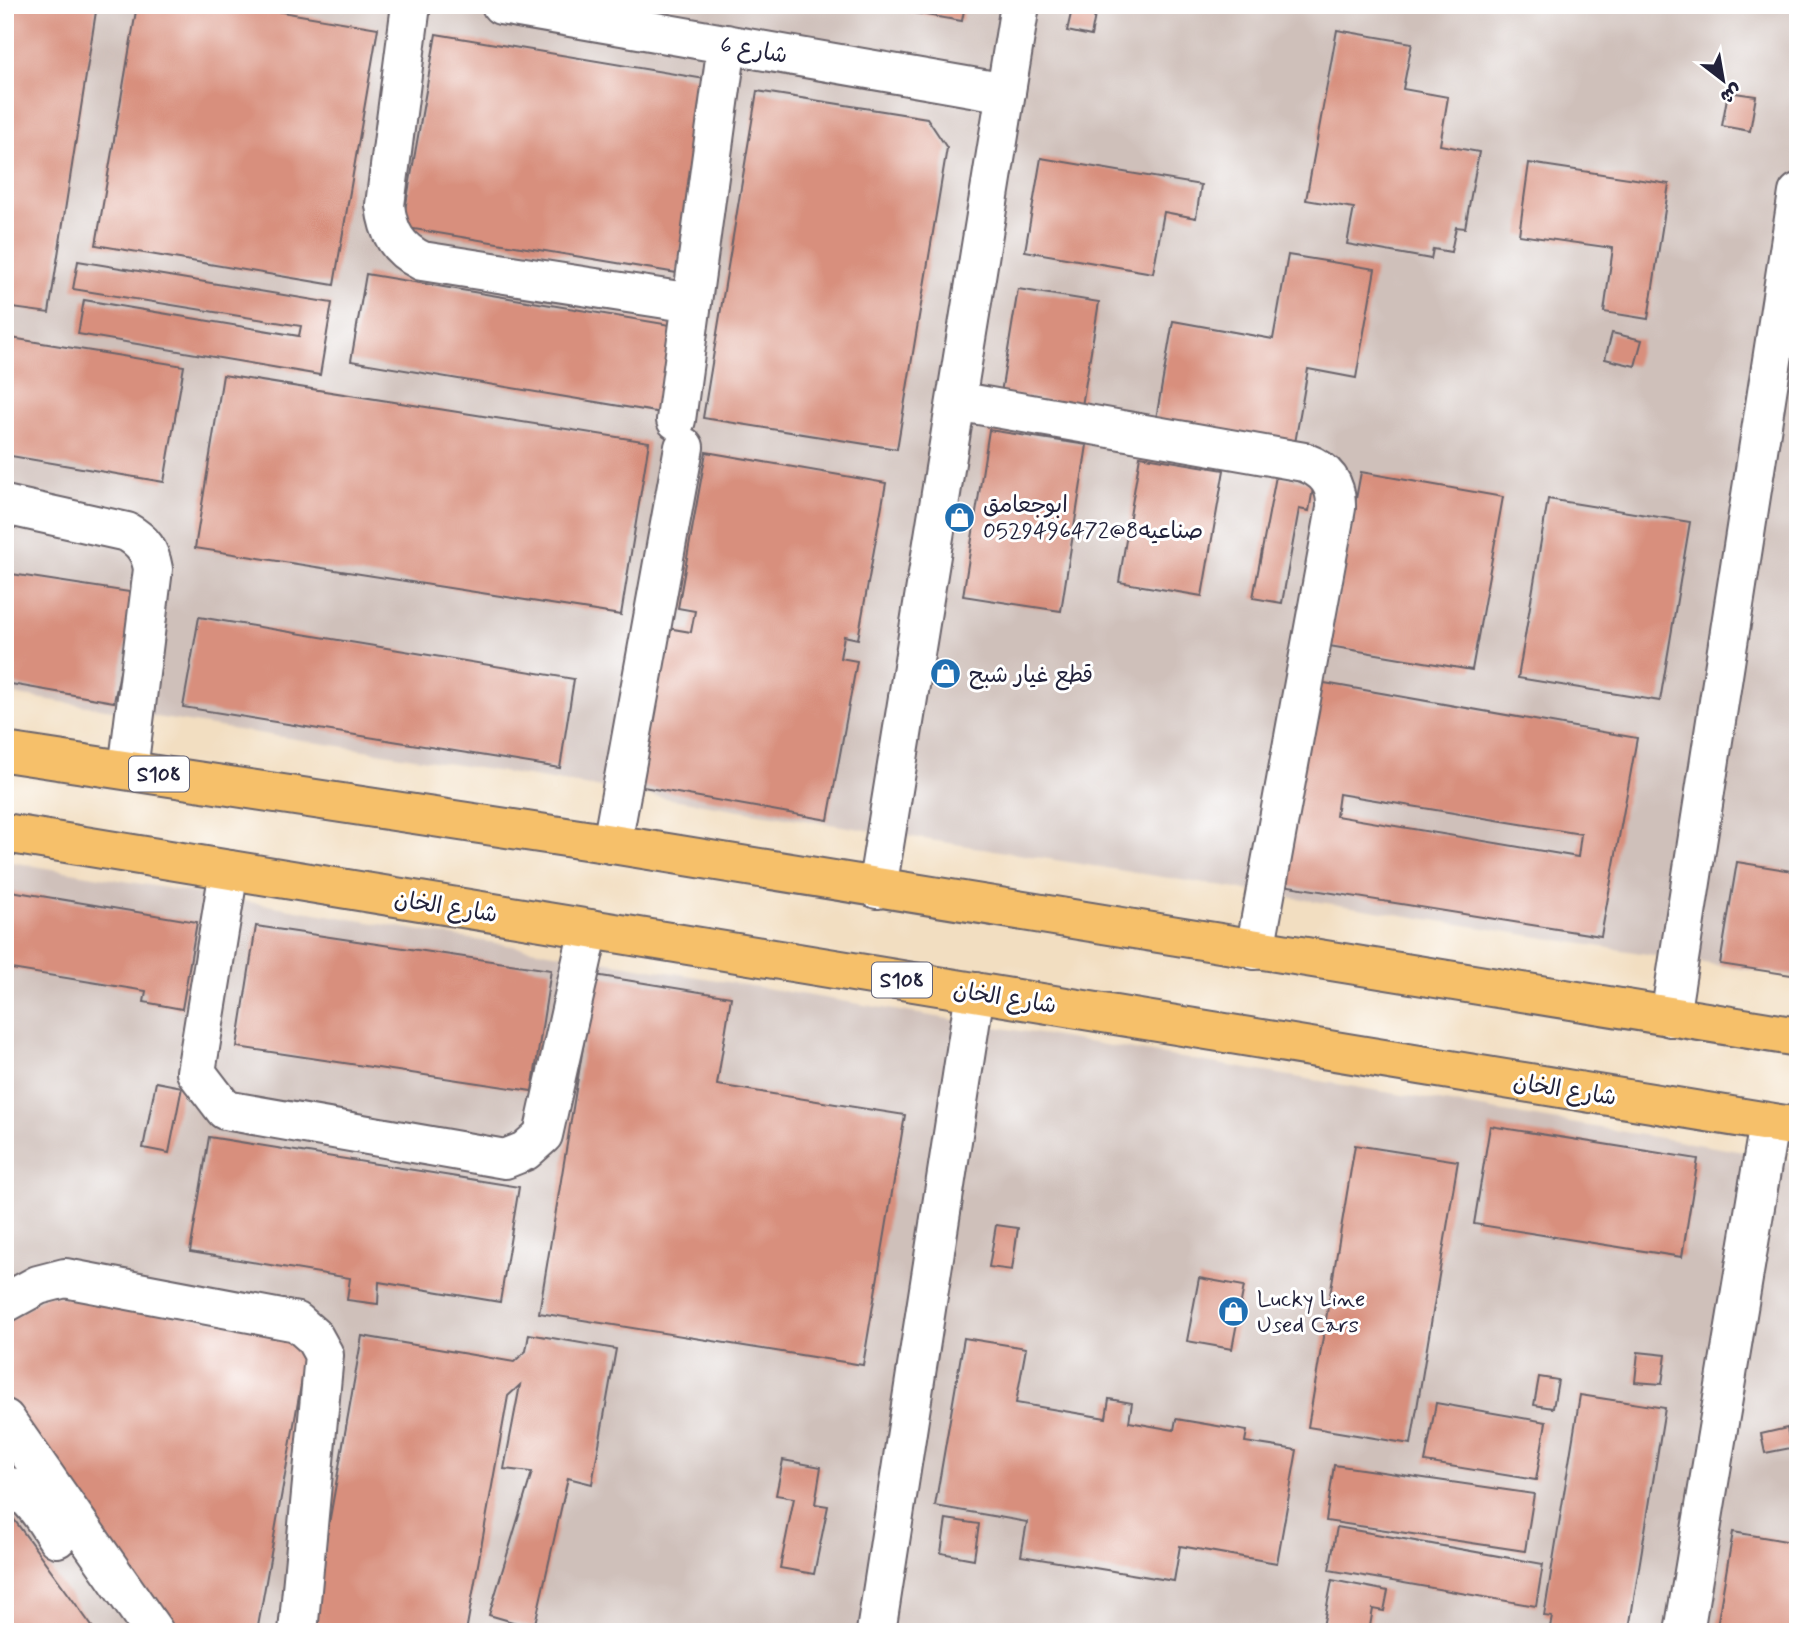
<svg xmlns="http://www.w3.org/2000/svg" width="1803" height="1637" font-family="Mynerve,'Playpen Sans Arabic',sans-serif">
  <rect width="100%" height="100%" fill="#fff"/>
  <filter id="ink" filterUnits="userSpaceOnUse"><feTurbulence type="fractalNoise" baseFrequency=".0143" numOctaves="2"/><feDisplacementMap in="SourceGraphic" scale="14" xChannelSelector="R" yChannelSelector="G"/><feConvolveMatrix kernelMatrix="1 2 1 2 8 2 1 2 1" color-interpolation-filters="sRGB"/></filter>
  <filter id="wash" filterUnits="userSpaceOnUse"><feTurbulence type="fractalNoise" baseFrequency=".00686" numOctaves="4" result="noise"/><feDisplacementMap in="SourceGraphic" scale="28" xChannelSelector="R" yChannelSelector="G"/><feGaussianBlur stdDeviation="1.57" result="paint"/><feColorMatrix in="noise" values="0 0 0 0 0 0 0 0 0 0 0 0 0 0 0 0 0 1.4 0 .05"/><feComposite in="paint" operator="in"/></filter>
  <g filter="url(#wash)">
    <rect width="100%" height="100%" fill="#f2dec1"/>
    <!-- industrial -->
    <path fill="#cfc0ba" d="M 5,5 L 1798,5 L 1798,978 L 5,693 Z
      M 5,861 L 1798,1161 L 1798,1632 L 5,1632 Z"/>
    <g id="blocks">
      <!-- building -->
      <path fill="#d88f7d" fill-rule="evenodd" d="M 10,5 L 97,5 L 49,313 L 5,307 L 5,36 Z
        M 137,5 L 240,5 L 378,28 L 334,285 L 96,245 Z
        M 867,5 L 965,5 L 962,21 Z
        M 1073,5 L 1097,5 L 1091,36 L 1067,31 Z
        M 1337,30 L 1412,43 L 1403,89 L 1448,97 L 1440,145 L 1479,152 L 1465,228 L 1456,227 L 1451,252 L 1433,249 L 1431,259 L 1347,244 L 1354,208 L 1306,200 Z
        M 436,34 L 711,80 L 677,273 L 402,227 Z
        M 757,91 L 927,118 L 947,148 L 897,449 L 703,418 Z
        M 1728,92 L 1756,96 L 1750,131 L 1722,126 Z
        M 1041,158 L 1201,185 L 1196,218 L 1164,212 L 1153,273 L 1025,251 Z
        M 1529,163 L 1669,184 L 1648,319 L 1604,312 L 1613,248 L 1519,235 Z
        M 1288,255 L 1375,269 L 1356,378 L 1308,369 L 1295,443 L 1156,419 L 1173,321 L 1273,339 Z
        M 78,261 L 332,303 L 320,375 L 78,334 L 84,300 L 299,336 L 301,326 L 73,289 Z
        M 366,274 L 676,326 L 662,413 L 351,361 Z
        M 1018,289 L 1099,302 L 1082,406 L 1001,393 Z
        M 1612,333 L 1642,340 L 1635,366 L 1605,359 Z
        M 5,337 L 184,366 L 164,482 L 5,455 Z
        M 223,375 L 649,442 L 621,615 L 195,548 Z
        M 989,430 L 1087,445 L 1061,611 L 963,596 Z
        M 706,452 L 886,483 L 858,639 L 844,636 L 840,658 L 857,661 L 828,820 L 632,785 L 661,627 L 691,632 L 695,611 L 678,608 Z
        M 1140,456 L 1224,470 L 1202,596 L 1119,582 Z
        M 1361,472 L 1503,497 L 1472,670 L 1329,646 Z
        M 1276,476 L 1314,483 L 1309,511 L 1299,509 L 1282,603 L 1253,598 Z
        M 1548,499 L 1690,522 L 1660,701 L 1518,678 Z
        M 5,573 L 136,593 L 114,702 L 5,683 Z
        M 199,617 L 574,679 L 560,768 L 183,707 Z
        M 1313,681 L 1637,738 L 1601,936 L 1276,884 ZM 1339,794 L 1581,834 L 1578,857 L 1336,816 Z
        M 1737,862 L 1798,872 L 1798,976 L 1720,964 Z
        M 5,890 L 197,922 L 182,1009 L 144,1002 L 146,991 L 5,968 Z
        M 256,926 L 551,970 L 532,1091 L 237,1047 Z
        M 595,975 L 731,997 L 717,1085 L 905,1115 L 863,1365 L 539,1313 Z
        M 156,1082 L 182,1087 L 169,1153 L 143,1148 Z
        M 1490,1126 L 1698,1159 L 1682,1257 L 1474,1224 Z
        M 209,1137 L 519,1187 L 500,1302 L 379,1282 L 378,1304 L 347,1300 L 350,1278 L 190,1252 Z
        M 1355,1145 L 1458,1161 L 1411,1444 L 1308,1427 Z
        M 996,1225 L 1018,1228 L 1012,1270 L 989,1267 Z
        M 1199,1278 L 1244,1286 L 1232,1349 L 1187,1341 Z
        M 47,1295 L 290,1333 L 306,1357 L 257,1632 L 175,1632 L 5,1400 L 5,1324 Z
        M 529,1334 L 616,1349 L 592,1484 L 568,1478 L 534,1628 L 489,1615 L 532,1472 L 504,1469 L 520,1385 L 508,1396 L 466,1632 L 310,1632 L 362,1336 L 514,1362 L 526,1351 Z
        M 964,1338 L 1026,1348 L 1016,1403 L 1106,1418 L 1109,1399 L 1132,1403 L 1129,1422 L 1174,1430 L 1176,1419 L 1247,1431 L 1245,1442 L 1297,1450 L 1277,1563 L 1180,1546 L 1174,1581 L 1021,1556 L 1027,1522 L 935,1506 Z
        M 1638,1352 L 1666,1355 L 1662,1384 L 1635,1382 Z
        M 1539,1377 L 1558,1380 L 1553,1408 L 1534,1405 Z
        M 1580,1395 L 1665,1408 L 1629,1629 L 1620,1628 L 1619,1632 L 1549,1632 L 1552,1617 L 1544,1616 Z
        M 1436,1403 L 1546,1422 L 1536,1480 L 1425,1462 Z
        M 1787,1428 L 1791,1448 L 1765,1453 L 1761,1434 Z
        M 783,1460 L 821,1467 L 815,1504 L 828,1506 L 814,1574 L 780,1568 L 794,1498 L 776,1495 Z
        M 1334,1465 L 1534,1494 L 1525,1551 L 1326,1521 Z
        M 5,1507 L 83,1614 L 96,1632 L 5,1632 Z
        M 946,1519 L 979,1524 L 974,1559 L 941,1553 Z
        M 1337,1527 L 1543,1564 L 1536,1606 L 1329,1570 Z
        M 1733,1532 L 1798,1543 L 1798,1632 L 1716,1632 Z
        M 1332,1580 L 1388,1591 L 1384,1611 L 1373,1609 L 1369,1632 L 1322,1632 Z"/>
    </g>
  </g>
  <g filter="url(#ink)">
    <use href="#blocks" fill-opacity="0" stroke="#6b646a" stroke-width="2"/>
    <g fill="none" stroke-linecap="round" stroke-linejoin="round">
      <defs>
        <path id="minor" d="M 411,5 L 385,205 C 388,232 397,249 422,261 L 692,303
          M 501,5 L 1006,93
          M 956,401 L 1304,462 C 1326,470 1337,484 1336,508 L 1255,950
          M 676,420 L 727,44
          M 5,505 L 127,532 C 143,541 150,551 153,569 L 128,770
          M 612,844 L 684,447
          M 229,870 L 196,1072 L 225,1110 L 505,1159 L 525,1151 L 543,1135 L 589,929
          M 877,889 L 1020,5
          M 1670,1017 L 1798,193
          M 5,1303 L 38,1285 L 65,1278 L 297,1322 L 314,1337 L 324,1355 L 298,1632
          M 5,1419 L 154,1632
          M 5,1486 C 29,1488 45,1521 57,1538
          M 876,1632 L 975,992
          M 1684,1632 L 1769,1123"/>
        <path id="major" d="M 5,752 L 612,844 L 1798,1037
          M 5,833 L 1798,1127"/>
      </defs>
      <!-- minor casing -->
      <use href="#minor" stroke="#6b646a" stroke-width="42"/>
      <!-- major casing -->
      <use href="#major" stroke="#6b646a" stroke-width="42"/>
      <!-- minor -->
      <use href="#minor" stroke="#fff" stroke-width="38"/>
      <!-- major -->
      <use href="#major" stroke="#f6c06b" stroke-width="38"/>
    </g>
  </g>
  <!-- icons -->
  <defs>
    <symbol id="shop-disc" viewBox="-11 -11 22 22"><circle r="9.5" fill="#1f6fb2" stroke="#fff"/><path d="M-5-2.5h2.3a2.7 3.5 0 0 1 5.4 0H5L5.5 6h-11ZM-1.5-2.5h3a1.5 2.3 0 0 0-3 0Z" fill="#fff"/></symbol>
  </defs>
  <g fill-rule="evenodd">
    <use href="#shop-disc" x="942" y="500" width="35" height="35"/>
    <use href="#shop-disc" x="928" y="656" width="35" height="35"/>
    <use href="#shop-disc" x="1216" y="1294" width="35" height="35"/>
  </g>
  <g text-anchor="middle" stroke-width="6" stroke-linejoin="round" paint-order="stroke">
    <!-- shield labels -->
    <g fill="#fff" stroke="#646476" stroke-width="2">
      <rect x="129" y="756.5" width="60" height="35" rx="5"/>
      <rect x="872" y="962.5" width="60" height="35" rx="5"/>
    </g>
    <g font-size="21" font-weight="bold" fill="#22223b">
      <text x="159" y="781">S108</text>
      <text x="902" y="987">S108</text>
    </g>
    <!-- street labels -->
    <g font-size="23" fill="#22223b" stroke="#fff">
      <text transform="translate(754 49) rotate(10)" y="8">شارع 6</text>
      <text transform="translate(446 906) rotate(9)" y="8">شارع الخان</text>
      <text transform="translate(1005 997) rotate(9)" y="8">شارع الخان</text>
      <text transform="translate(1565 1089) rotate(9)" y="8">شارع الخان</text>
    </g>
    <!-- poi labels -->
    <g font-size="23" fill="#22223b" stroke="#fff" text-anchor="start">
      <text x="983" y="512">ابوجعامق<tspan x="983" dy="26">صناعيه8@0529496472</tspan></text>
      <text x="969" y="682">قطع غيار شبح</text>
      <text x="1257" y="1306">Lucky Line<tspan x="1257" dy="26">Used Cars</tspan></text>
    </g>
  </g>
  <!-- margin -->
  <rect width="1803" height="1637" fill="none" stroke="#fff" stroke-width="28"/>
  <!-- north arrow -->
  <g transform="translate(1723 80) rotate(149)" stroke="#ffffff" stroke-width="5" paint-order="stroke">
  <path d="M0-5L12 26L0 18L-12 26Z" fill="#22223b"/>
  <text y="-10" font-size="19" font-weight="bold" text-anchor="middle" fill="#22223b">ش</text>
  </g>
</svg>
